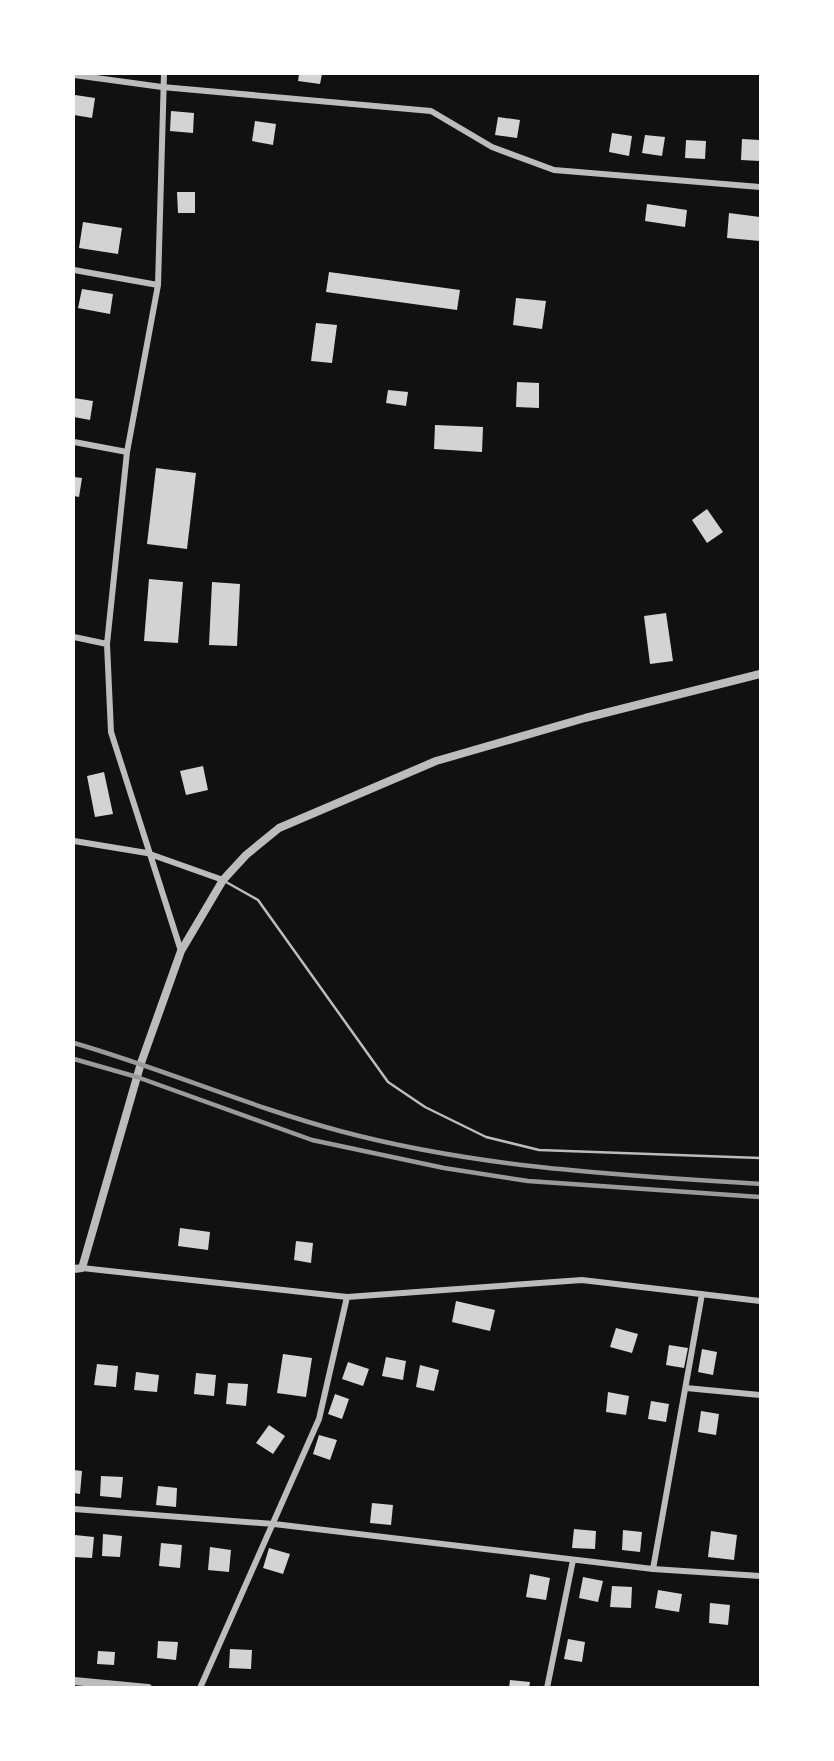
<svg xmlns="http://www.w3.org/2000/svg" width="834" height="1761" font-family="Overpass,sans-serif">
  <rect width="100%" height="100%" fill="#111"/>
  <!-- building -->
  <path fill="#d3d3d3" d="M 299,74 L 322,74 L 320,84 L 298,81 Z
    M 75,95 L 95,98 L 92,118 L 74,115 Z
    M 171,111 L 194,113 L 193,133 L 170,131 Z
    M 498,117 L 520,120 L 517,138 L 495,135 Z
    M 255,121 L 276,124 L 273,145 L 252,141 Z
    M 612,133 L 632,136 L 629,156 L 609,152 Z
    M 645,135 L 665,137 L 662,156 L 642,153 Z
    M 742,139 L 760,140 L 760,161 L 741,160 Z
    M 686,140 L 706,141 L 705,159 L 685,158 Z
    M 177,192 L 195,192 L 195,213 L 178,213 Z
    M 647,204 L 687,210 L 685,227 L 645,221 Z
    M 729,213 L 760,217 L 760,241 L 727,238 Z
    M 83,222 L 122,228 L 118,254 L 79,248 Z
    M 329,272 L 460,290 L 457,310 L 326,292 Z
    M 82,289 L 113,294 L 110,314 L 78,308 Z
    M 516,298 L 546,301 L 542,329 L 513,325 Z
    M 316,323 L 337,325 L 332,363 L 311,361 Z
    M 517,382 L 539,383 L 539,408 L 516,407 Z
    M 388,390 L 408,392 L 406,406 L 386,403 Z
    M 74,398 L 93,401 L 90,420 L 74,417 Z
    M 435,425 L 483,427 L 482,452 L 434,449 Z
    M 156,468 L 196,473 L 187,549 L 147,544 Z
    M 74,477 L 82,478 L 79,497 L 74,496 Z
    M 707,509 L 723,532 L 707,543 L 692,520 Z
    M 149,579 L 183,582 L 178,643 L 144,641 Z
    M 212,582 L 240,584 L 237,646 L 209,645 Z
    M 666,613 L 673,661 L 650,664 L 644,616 Z
    M 203,766 L 208,790 L 186,795 L 180,771 Z
    M 104,772 L 113,814 L 95,817 L 87,776 Z
    M 180,1228 L 210,1232 L 208,1250 L 178,1246 Z
    M 296,1241 L 313,1243 L 311,1263 L 294,1260 Z
    M 456,1301 L 495,1310 L 490,1331 L 452,1322 Z
    M 616,1328 L 638,1334 L 632,1353 L 610,1347 Z
    M 669,1345 L 688,1348 L 684,1368 L 666,1365 Z
    M 702,1349 L 717,1352 L 713,1375 L 698,1372 Z
    M 283,1354 L 312,1358 L 306,1397 L 277,1393 Z
    M 386,1357 L 406,1361 L 403,1380 L 382,1376 Z
    M 348,1362 L 369,1369 L 363,1386 L 342,1379 Z
    M 97,1364 L 118,1366 L 116,1387 L 94,1385 Z
    M 420,1365 L 439,1370 L 434,1391 L 416,1387 Z
    M 136,1372 L 159,1375 L 157,1392 L 134,1390 Z
    M 196,1373 L 216,1375 L 214,1396 L 194,1394 Z
    M 228,1383 L 248,1384 L 246,1406 L 226,1404 Z
    M 608,1392 L 629,1396 L 626,1415 L 606,1412 Z
    M 335,1394 L 349,1399 L 342,1419 L 328,1414 Z
    M 651,1401 L 669,1404 L 666,1422 L 648,1419 Z
    M 701,1411 L 719,1414 L 716,1435 L 698,1432 Z
    M 269,1425 L 285,1436 L 273,1454 L 256,1443 Z
    M 319,1435 L 337,1440 L 330,1460 L 313,1454 Z
    M 74,1470 L 82,1471 L 80,1494 L 74,1493 Z
    M 101,1476 L 123,1477 L 121,1498 L 100,1496 Z
    M 158,1486 L 177,1488 L 176,1507 L 156,1505 Z
    M 372,1503 L 393,1505 L 391,1525 L 370,1523 Z
    M 574,1529 L 596,1531 L 595,1549 L 572,1548 Z
    M 623,1530 L 642,1532 L 640,1552 L 622,1550 Z
    M 711,1531 L 737,1535 L 734,1560 L 708,1557 Z
    M 103,1534 L 122,1536 L 120,1557 L 102,1556 Z
    M 75,1535 L 94,1537 L 92,1558 L 74,1557 Z
    M 161,1543 L 182,1545 L 180,1568 L 159,1566 Z
    M 210,1547 L 231,1550 L 229,1572 L 208,1570 Z
    M 269,1548 L 290,1554 L 283,1574 L 263,1568 Z
    M 530,1574 L 550,1578 L 546,1600 L 526,1597 Z
    M 583,1577 L 603,1581 L 598,1602 L 579,1598 Z
    M 612,1586 L 632,1587 L 631,1608 L 610,1607 Z
    M 658,1590 L 682,1594 L 679,1612 L 655,1608 Z
    M 710,1603 L 730,1605 L 728,1625 L 709,1623 Z
    M 568,1639 L 585,1642 L 582,1662 L 564,1659 Z
    M 158,1641 L 178,1642 L 176,1660 L 157,1658 Z
    M 230,1649 L 252,1650 L 251,1669 L 229,1668 Z
    M 98,1651 L 115,1652 L 114,1665 L 97,1664 Z
    M 510,1680 L 530,1682 L 529,1688 L 509,1688 Z"/>
  <g fill="none" stroke-linecap="round" stroke-linejoin="round">
    <!-- service -->
    <path stroke="#bcbcbc" stroke-width="2.5" d="M 226,882 L 258,900 L 388,1082 L 425,1107 L 486,1137 L 539,1150 L 760,1158"/>
    <!-- minor -->
    <path stroke="#bcbcbc" stroke-width="6" d="M 164,74 L 158,285 L 127,452 L 107,644 L 111,732 L 181,951
      M 74,75 L 162,87 L 431,111 L 492,147 L 554,170 L 760,187
      M 74,270 L 158,285
      M 74,442 L 127,452
      M 74,637 L 107,644
      M 74,841 L 147,853 L 223,880
      M 82,1268 L 347,1297 L 582,1280 L 760,1301
      M 686,1388 L 760,1395
      M 74,1509 L 274,1524 L 653,1569 L 760,1576
      M 653,1569 L 702,1294
      M 200,1688 L 319,1419 L 347,1297
      M 547,1688 L 573,1560"/>
    <!-- tertiary -->
    <path stroke="#bcbcbc" stroke-width="8" d="M 74,1269 L 82,1268 L 141,1063 L 181,951 L 223,880 L 246,855 L 279,828 L 436,761 L 585,718 L 760,674
      M 74,1681 L 148,1688"/>
    <!-- rail -->
    <path stroke="#9a9a9a" stroke-width="4.5" d="M 74,1043 C 164,1069 250,1107 340,1131 C 478,1168 619,1175 760,1184
      M 74,1059 L 137,1077 L 312,1140 L 444,1168 L 528,1181 L 760,1197"/>
  </g>
  <!-- border -->
  <rect width="834" height="1761" fill="none" stroke="#ffffff" stroke-width="150"/>
</svg>
